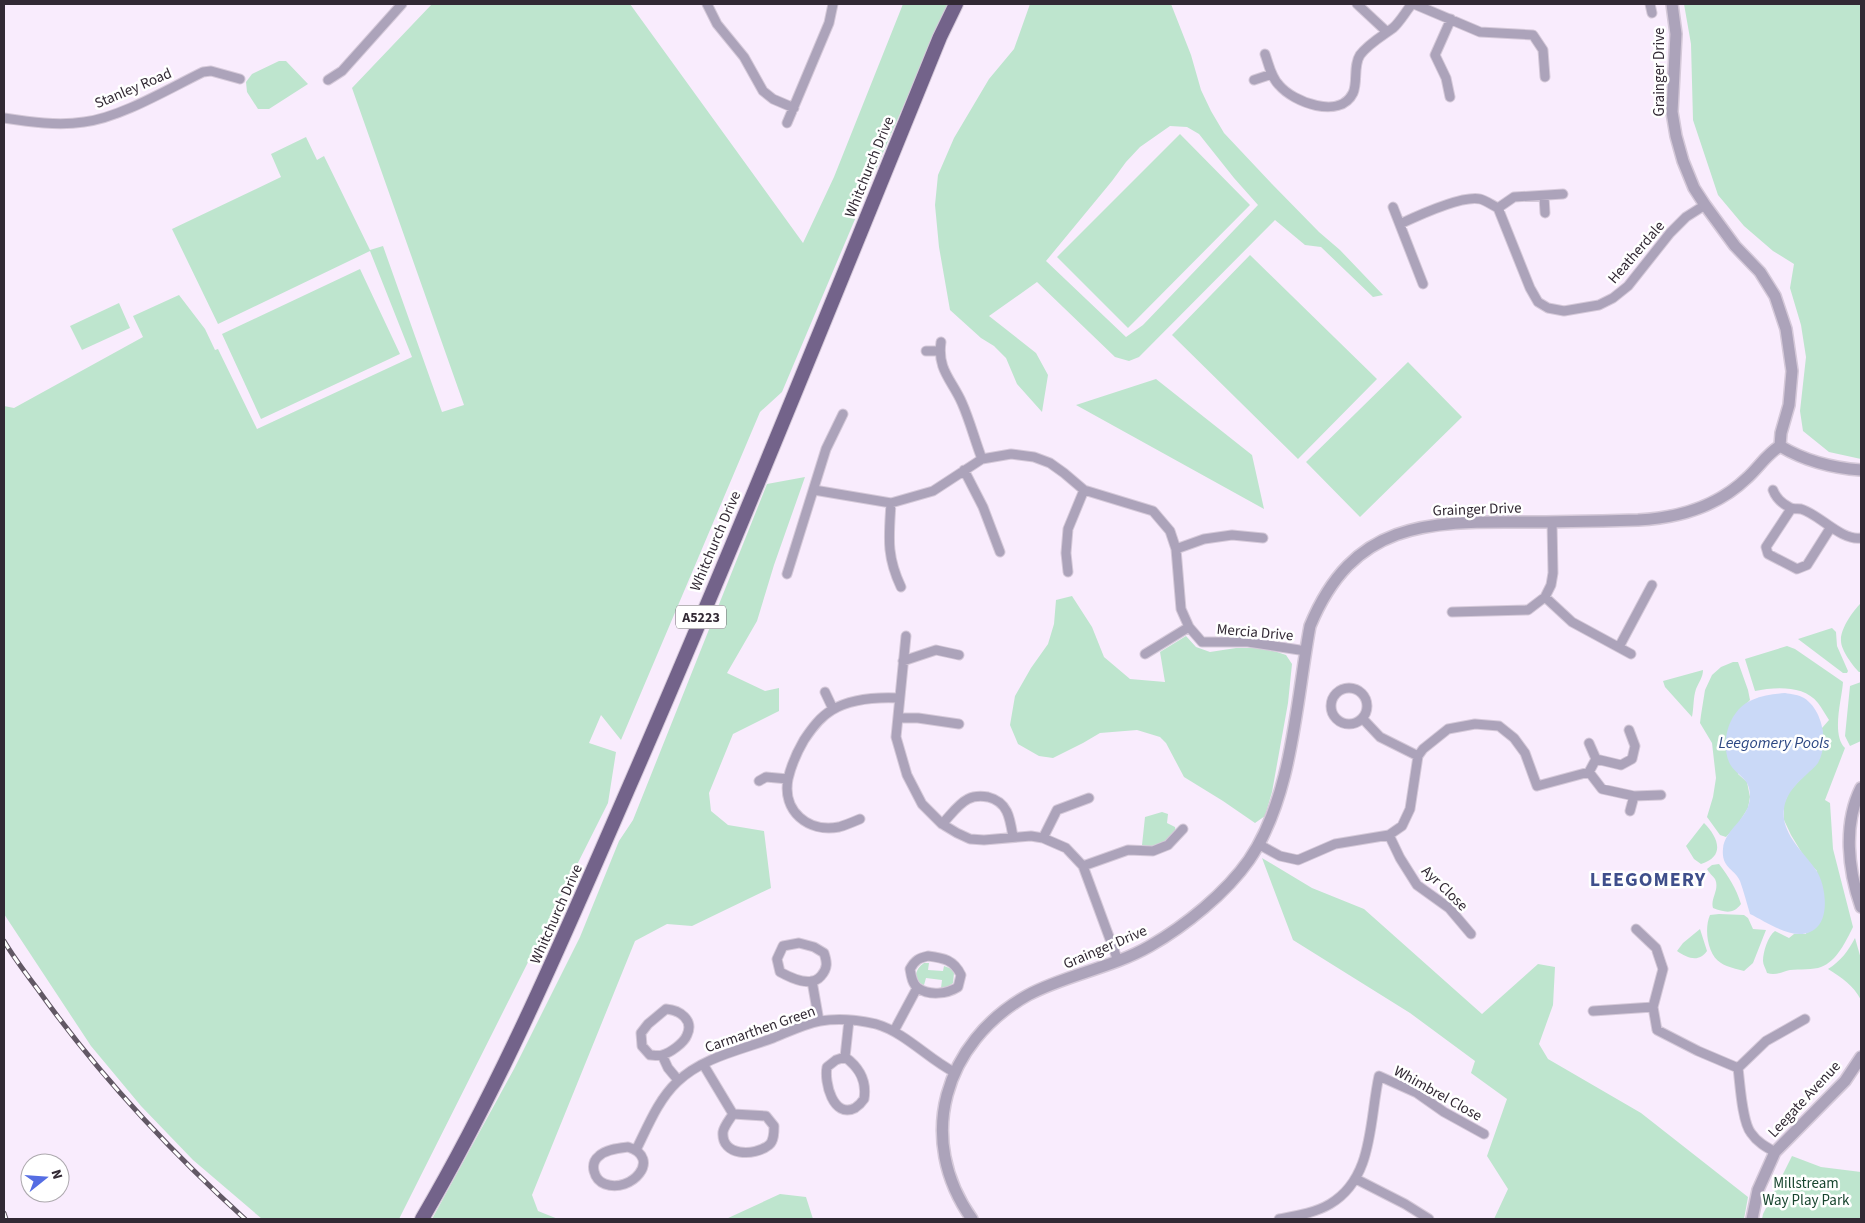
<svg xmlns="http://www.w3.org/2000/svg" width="1865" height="1223" font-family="'Source Sans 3',sans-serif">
  <rect width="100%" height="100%" fill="#f9ecfd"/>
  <!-- green -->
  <path fill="#bee5ce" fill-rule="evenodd" d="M 432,4 L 630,4 L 803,243 L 834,177 L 903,4 L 949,4 L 891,134 L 782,392 L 760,412 L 621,740 L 601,715 L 589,743 L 616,752 L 608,803 L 399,1219 L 262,1219 L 193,1160 L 141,1106 L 91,1046 L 4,914 L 4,406 L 14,408 L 143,337 L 133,316 L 179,295 L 205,329 L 215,350 L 218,349 L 257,429 L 412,357 L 370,251 L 218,324 L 172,229 L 281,177 L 271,154 L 306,137 L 317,160 L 324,156 L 370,250 L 383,246 L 442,412 L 464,405 L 352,88 Z
    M 1030,4 L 1171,4 L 1191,55 L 1201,90 L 1211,111 L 1224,133 L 1272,184 L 1319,232 L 1340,250 L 1383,295 L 1373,297 L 1321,247 L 1305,245 L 1275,220 L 1139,357 L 1129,361 L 1115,357 L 1037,282 L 989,316 L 1036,353 L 1048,375 L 1042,412 L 1017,384 L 1006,358 L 994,346 L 981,338 L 950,310 L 939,247 L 935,205 L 938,175 L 954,138 L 989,79 L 1014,49 ZM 1170,126 L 1187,127 L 1199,134 L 1234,178 L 1258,205 L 1143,325 L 1126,337 L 1046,261 L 1112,181 L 1126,162 L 1140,147 Z
    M 1684,4 L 1861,4 L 1861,459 L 1829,452 L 1803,431 L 1800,411 L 1806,357 L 1801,325 L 1790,288 L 1794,264 L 1773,251 L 1744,226 L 1718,195 L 1693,120 L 1691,44 Z
    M 279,61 L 286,61 L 308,84 L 269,109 L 258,109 L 247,92 L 246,82 L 252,74 Z
    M 1180,134 L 1250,205 L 1128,328 L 1057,257 Z
    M 1250,255 L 1377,379 L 1298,459 L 1172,335 Z
    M 360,269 L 400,354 L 261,419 L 222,334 Z
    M 119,303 L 130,328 L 82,350 L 70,326 Z
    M 1408,362 L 1462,417 L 1360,517 L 1306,462 Z
    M 1156,379 L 1252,455 L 1264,509 L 1076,405 Z
    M 805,477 L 774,565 L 757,621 L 727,673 L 765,691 L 779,688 L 779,711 L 733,734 L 709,793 L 711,811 L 728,825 L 764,831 L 771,888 L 692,926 L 667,924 L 635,941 L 532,1195 L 538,1211 L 558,1219 L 432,1219 L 514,1069 L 580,937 L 619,841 L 633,820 L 767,484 Z
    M 1072,596 L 1092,627 L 1104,657 L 1130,679 L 1165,682 L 1160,652 L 1186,636 L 1196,647 L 1210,652 L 1236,648 L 1261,648 L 1277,652 L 1286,655 L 1292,664 L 1288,703 L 1272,792 L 1265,816 L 1255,823 L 1223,801 L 1184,777 L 1166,743 L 1160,737 L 1137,730 L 1100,733 L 1083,743 L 1053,758 L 1039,756 L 1018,744 L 1010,725 L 1015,696 L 1031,668 L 1048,644 L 1054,624 L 1056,600 Z
    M 1861,603 L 1861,672 L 1859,672 C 1853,666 1841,650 1841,641 C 1840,629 1853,611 1861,603 Z
    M 1832,628 L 1836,632 L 1837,646 L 1848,671 L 1847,673 L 1843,673 L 1798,639 Z
    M 1787,646 L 1795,649 L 1843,682 C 1842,699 1831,734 1845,748 L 1825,800 L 1830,803 L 1833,849 L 1853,927 C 1846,941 1837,961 1821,967 C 1814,970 1799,969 1790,970 C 1782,972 1775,976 1767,973 C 1766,969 1763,965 1763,961 C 1763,952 1768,936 1775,931 L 1789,938 L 1794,934 L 1806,934 L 1817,871 L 1805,858 L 1791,835 L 1784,820 L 1784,804 L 1789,792 L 1799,781 L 1823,746 L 1822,728 L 1829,720 C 1825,714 1822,708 1818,703 C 1804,685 1775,687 1755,691 L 1745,659 Z
    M 1733,662 L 1738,662 L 1748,690 L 1750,700 L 1735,715 L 1738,774 L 1747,782 L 1750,797 L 1748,808 L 1738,824 L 1726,837 L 1720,835 L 1707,817 L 1713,797 L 1716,778 L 1712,743 L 1700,723 L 1701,715 L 1705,690 L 1712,675 L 1721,667 Z
    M 1703,670 C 1703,677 1699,682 1696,689 C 1693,698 1694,707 1692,717 L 1665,687 L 1663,681 Z
    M 1861,682 L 1861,741 L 1850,746 L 1845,736 L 1850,686 Z
    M 1162,812 L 1168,814 L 1167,823 L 1175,827 L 1176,833 C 1166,841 1157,848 1143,848 L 1142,845 L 1145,817 Z
    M 1704,823 C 1718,837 1726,856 1701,864 L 1694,859 L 1686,846 Z
    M 1262,858 L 1312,888 L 1364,909 L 1482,1014 L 1538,964 L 1555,967 L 1553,1005 L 1539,1044 L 1548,1059 L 1641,1113 L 1748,1197 L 1744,1219 L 1494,1219 L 1508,1189 L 1487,1156 L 1507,1099 L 1471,1073 L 1475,1061 L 1410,1013 L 1293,940 Z
    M 1719,864 C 1729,877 1736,888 1741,904 C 1733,915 1724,912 1713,908 C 1710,898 1720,890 1715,879 C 1713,876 1709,873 1707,869 L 1712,865 Z
    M 1719,914 L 1744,915 L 1748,918 L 1753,929 L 1766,930 L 1753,963 L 1744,971 C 1737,969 1727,967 1721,963 C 1707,955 1704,928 1710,915 Z
    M 1700,929 L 1707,951 C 1699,963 1687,958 1677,951 L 1683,943 Z
    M 1855,938 L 1861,959 L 1861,1000 C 1853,985 1842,978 1828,969 C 1841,961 1848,951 1855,938 Z
    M 924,963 L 929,963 L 928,970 L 943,971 L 944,966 L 952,969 L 954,973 L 953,983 L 946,988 L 941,988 L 942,980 L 926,978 L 924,985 C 911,980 916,968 924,963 Z
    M 1792,1156 L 1821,1167 L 1861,1172 L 1861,1219 L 1762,1219 L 1763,1214 Z
    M 780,1194 L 806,1197 L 813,1219 L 726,1219 Z"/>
  <!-- water -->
  <path fill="#cad9f7" d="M 1785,693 C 1791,694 1799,695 1804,698 C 1823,710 1829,744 1818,763 C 1815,767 1810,771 1807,774 C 1793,787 1782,798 1784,819 C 1787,839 1806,855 1816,870 C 1825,883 1829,912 1819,925 C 1801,947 1769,923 1750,914 C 1747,904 1744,892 1740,881 C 1735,869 1721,868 1723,849 C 1724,829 1750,819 1750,796 C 1750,776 1736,777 1729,762 C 1720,740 1730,709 1752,700 C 1763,695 1774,694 1785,693 Z"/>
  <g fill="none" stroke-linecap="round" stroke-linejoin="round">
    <defs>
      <path id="minor" d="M 707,4 L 717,24 L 744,57 L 763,91 L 773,99 L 794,108
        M 1357,4 L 1386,31
        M 1414,4 L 1480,32 L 1533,35 L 1543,50 L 1545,77
        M 1650,4 L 1652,13
        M 1265,54 C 1269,65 1271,77 1279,85 C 1293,102 1340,120 1353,93 C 1358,82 1353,66 1360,55 C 1368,44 1382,36 1393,28 C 1400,22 1406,11 1412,4
        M 328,80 L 342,71 L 402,4
        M 1254,80 L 1272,74
        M 1450,97 L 1446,78 L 1435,55 L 1451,19
        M 4,118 C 30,122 58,126 84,122 C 120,118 170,88 203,72 L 211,71 L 240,79
        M 787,123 L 829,23 L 833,4
        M 1544,196 L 1545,213
        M 1393,207 L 1423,284
        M 1498,208 L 1514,197 L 1563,194
        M 1400,224 C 1417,216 1462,195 1480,199 C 1485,200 1492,205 1498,208 L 1530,288 L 1538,302 L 1548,308 L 1564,311 L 1599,305 L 1613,298 L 1628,286 L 1670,233 L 1686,217 L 1705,205
        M 941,342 C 937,370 952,380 962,403 C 970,421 975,441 982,459
        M 926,351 L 940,351
        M 964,470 L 983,507 L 1000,552
        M 814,490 L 891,503 L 933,491 L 982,459 L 1011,454 L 1034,457 L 1050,463 L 1064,473 L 1084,490 L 1153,511 L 1170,531 L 1176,549 L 1181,609 L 1189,627 L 1202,642 L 1248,642 L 1306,651
        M 1773,490 C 1776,498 1781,503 1789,507 C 1793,510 1796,508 1801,509 C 1819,514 1841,541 1861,538
        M 891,503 C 889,537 886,555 901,587
        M 1791,509 L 1766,547 L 1768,554 L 1797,569 L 1807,565 L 1831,527
        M 1176,549 L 1204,539 L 1232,535 L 1263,538
        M 1068,572 L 1066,553 L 1068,529 L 1084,490
        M 787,574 L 826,449 L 843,414
        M 1545,597 L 1572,622 L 1631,654
        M 1452,612 L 1528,610 L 1545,597 L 1551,585 L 1553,573 L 1552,522
        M 906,636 L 896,737 L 907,775 L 922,804 L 942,824 L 957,833 L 970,839 L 984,840 L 1031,836 L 1043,838 L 1066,848 L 1083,866 L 1118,961
        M 1619,647 L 1652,585
        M 1145,654 L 1189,627
        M 903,661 L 936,650 L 959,655
        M1331 706a18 18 0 1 1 36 0a18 18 0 1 1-36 0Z
        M 825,692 L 833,709
        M 898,718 L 918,718 L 959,724
        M 1363,719 L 1380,737 L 1418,756
        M 1589,743 L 1596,759
        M 1589,772 L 1596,759 L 1621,765 L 1632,759 L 1635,746 L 1629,730
        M 759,781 L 766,777 L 788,779
        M 1630,811 L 1634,796
        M 860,819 C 853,822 846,825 839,827 C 808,833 782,811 788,779 C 791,766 797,752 804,740 C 812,728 820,717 832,710 C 852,698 877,697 899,698
        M 942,824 C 950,816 958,804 968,799 C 974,796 982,796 988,797 C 1008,802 1010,818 1013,837
        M 1389,835 L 1400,858 L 1417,885 L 1449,908 L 1471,934
        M 1043,838 L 1057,810 L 1089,798
        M 1258,844 L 1280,856 L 1298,860 L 1335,844 L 1389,835 L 1402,826 L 1410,809 L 1418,756 L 1423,749 L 1448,729 L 1475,724 L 1499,726 L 1514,738 L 1525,753 L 1537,786 L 1589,772 L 1602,789 L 1634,796 L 1661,795
        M 1083,866 L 1128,850 L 1153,851 L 1168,845 L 1183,829
        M 1636,929 L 1656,948 L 1663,969 L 1653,1007 L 1657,1030 L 1698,1051 L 1738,1068 C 1740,1083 1742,1122 1751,1133 C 1757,1142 1766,1147 1775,1152
        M 799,943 L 814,947 L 824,953 C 827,962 828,968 821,976 C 811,988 791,978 780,972 L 777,959 L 783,946 Z
        M 928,956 C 944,958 954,960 961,975 L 958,987 C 947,994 929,996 918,988 C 912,984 911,975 910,969 C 915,960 919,958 928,956 Z
        M 812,981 L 819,1021
        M 666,1009 C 680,1010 694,1020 687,1035 C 684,1043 670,1053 662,1055 C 658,1056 653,1055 650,1055 L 642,1046 L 641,1033 L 648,1024 Z
        M 1593,1011 L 1653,1007
        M 894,1031 L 917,988
        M 662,1055 L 668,1068 L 678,1080
        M 845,1057 C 860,1068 867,1081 864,1099 C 862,1102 858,1106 855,1108 C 833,1119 824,1082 827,1067 L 836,1060 Z
        M 845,1057 L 849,1020
        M 703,1064 L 733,1114
        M 1738,1068 L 1766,1041 L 1805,1019
        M 733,1114 L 766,1116 L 774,1126 C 774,1132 774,1141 769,1145 C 754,1157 721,1156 723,1132 C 724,1126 730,1119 733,1114 Z
        M 628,1147 C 663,1158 631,1194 605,1184 C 594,1180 589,1164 599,1156 C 606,1149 619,1148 628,1147 Z
        M 636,1150 C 648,1126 658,1100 677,1082 C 703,1057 741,1050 773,1038 C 788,1032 804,1024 820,1021 C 838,1018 859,1020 876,1024 C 906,1033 927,1058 954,1072
        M 1356,1179 L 1405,1204 L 1429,1219
        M 1279,1219 C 1295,1216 1315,1213 1330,1204 C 1374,1178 1369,1121 1379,1076 L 1417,1093 L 1444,1112 L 1484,1134"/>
      <path id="tertiary" d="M 1780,446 C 1805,461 1833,468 1861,470
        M 1861,788 C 1843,824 1848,870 1861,907
        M 972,1219 C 915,1139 944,1042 1028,995 C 1065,975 1112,968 1150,946 C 1185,926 1226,893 1249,860 C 1293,796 1296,701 1310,626 C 1353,522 1426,521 1524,522 C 1562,522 1600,521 1638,520 C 1679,518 1717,507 1747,478 C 1759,467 1766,455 1780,446 L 1781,433 L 1789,405 L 1792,371 L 1786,329 L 1775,296 L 1760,272 L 1735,246 L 1705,205 L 1694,188 L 1683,161 L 1676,136 L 1672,112 L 1676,34 L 1672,4
        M 1752,1219 L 1758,1190 L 1775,1152 L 1845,1081 L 1861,1057"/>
      <path id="primary" d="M 422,1219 C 504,1079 567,929 632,780 C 739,534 839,285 940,37 L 956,4"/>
    </defs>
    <!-- minor casing -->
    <use href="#minor" stroke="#d5c9d9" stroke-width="11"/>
    <!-- tertiary casing -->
    <use href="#tertiary" stroke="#d5c9d9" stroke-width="14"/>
    <!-- primary casing -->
    <use href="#primary" stroke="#d5c9d9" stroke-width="16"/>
    <!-- minor -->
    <use href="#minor" stroke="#aca3ba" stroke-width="9"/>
    <!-- tertiary -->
    <use href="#tertiary" stroke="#aca3ba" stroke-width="11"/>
    <!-- primary -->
    <use href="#primary" stroke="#73638a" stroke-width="14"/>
    <defs>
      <path id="rail" d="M 4,941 C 14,958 27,975 39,991 C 99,1075 169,1150 245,1219
        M 4,1213 L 6,1219"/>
    </defs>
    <!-- rail casing -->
    <use href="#rail" stroke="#625865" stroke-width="5"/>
    <!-- rail -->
    <use href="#rail" stroke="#fff" stroke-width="3" stroke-dasharray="9" stroke-linecap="butt"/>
  </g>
  <g text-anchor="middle" stroke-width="5" stroke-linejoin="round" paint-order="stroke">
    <!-- shield labels -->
    <rect fill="#fff" stroke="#706971" stroke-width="1" x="676" y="605.5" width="50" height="23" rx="4"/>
    <g font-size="14" font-weight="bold" fill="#322934">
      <text x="701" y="622">A5223</text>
    </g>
    <!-- street labels -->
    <g font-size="15" fill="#322934" stroke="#fff">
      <text transform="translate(1659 72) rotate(-90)" y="5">Grainger Drive</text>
      <text transform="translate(133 88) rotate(-23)" y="5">Stanley Road</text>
      <text transform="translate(869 167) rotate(-68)" y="5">Whitchurch Drive</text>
      <text transform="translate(1636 252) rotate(-49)" y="5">Heatherdale</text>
      <text transform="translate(1477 509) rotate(-2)" y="5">Grainger Drive</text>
      <text transform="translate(715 541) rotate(-67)" y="5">Whitchurch Drive</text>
      <text transform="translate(1255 632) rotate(5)" y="5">Mercia Drive</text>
      <text transform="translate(1445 888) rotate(44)" y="5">Ayr Close</text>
      <text transform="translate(556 914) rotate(-66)" y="5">Whitchurch Drive</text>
      <text transform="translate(1105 947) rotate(-23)" y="5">Grainger Drive</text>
      <text transform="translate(760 1029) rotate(-19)" y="5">Carmarthen Green</text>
      <text transform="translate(1438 1093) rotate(29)" y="5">Whimbrel Close</text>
      <text transform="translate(1804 1099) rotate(-47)" y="5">Leegate Avenue</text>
    </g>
    <!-- park labels -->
    <g font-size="15" fill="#18452f" stroke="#fff">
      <text x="1806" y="1188">Millstream<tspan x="1806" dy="17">Way Play Park</tspan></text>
    </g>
    <!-- water labels -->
    <g font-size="16" font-style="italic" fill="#2d4883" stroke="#fff">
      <text x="1774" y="748">Leegomery Pools</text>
    </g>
    <!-- district labels -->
    <g font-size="20" font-weight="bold" letter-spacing="1" fill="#3f4f8b" stroke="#fff">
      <text x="1648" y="886">LEEGOMERY</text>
    </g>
  </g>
  <!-- border -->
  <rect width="1865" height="1223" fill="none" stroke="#322934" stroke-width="10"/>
  <!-- north arrow -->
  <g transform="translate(45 1178) rotate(73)"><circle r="24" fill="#ffffff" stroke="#ada9ae"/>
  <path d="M0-4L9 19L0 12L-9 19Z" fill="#556de3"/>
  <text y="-8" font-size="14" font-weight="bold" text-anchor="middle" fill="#322934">N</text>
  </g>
</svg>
